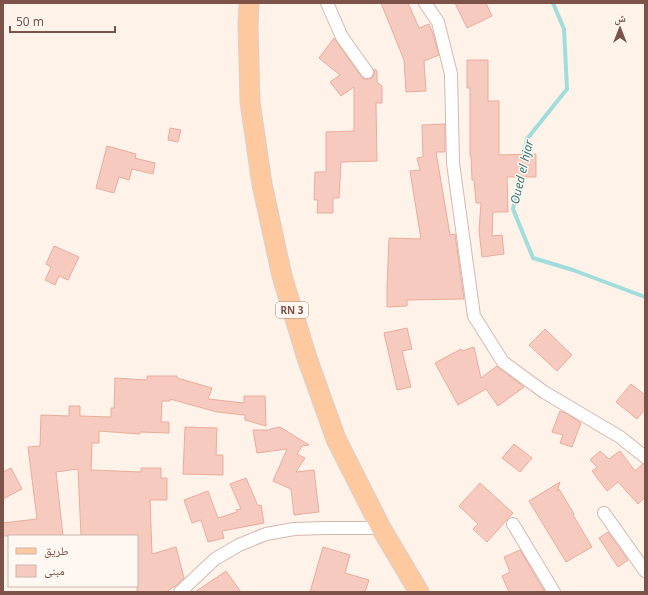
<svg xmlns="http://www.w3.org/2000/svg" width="648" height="595" font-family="'Noto Sans','Noto Naskh Arabic',sans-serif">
  <rect width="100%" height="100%" fill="#fef2e9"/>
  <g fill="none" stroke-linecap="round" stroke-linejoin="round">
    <!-- stream -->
    <path stroke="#a0dddb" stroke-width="4" d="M 523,159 L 527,139 L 567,89 L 564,29 L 553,3
      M 521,172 L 513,209 L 533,258 L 573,270 L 645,297"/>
  </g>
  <!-- building -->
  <path fill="#f6cabe" stroke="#eaac9d" d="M 381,3 L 408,3 L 419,28 L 429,24 L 432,31 L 439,55 L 424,61 L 426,91 L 406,92 L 404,60 Z
    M 455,3 L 486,3 L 492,16 L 467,28 Z
    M 334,38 L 361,76 L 364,79 L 368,79 L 372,78 L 374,75 L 374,69 L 377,71 L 377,82 L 382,86 L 382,103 L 376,103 L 377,161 L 341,162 L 339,198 L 333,198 L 333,213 L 317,213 L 318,200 L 314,200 L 315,172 L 326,172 L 326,132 L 354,131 L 354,87 L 341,96 L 330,82 L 340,75 L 319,58 Z
    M 467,60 L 488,60 L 488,101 L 499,101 L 499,155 L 536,154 L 536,177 L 507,177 L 508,212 L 493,212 L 492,236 L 502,235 L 504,254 L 482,257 L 479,231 L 481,203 L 476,203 L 474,180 L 472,180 L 471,156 L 470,156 L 470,88 L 467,88 Z
    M 445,124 L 445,152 L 436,152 L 450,235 L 455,234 L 464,299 L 407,300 L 407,306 L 387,307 L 387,287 L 389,238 L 421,239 L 410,171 L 420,170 L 417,158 L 423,157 L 422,125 Z
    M 170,128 L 181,130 L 178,142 L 168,140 Z
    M 107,146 L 136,154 L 135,158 L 155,163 L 153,174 L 132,169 L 129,180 L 119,177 L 114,193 L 96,188 Z
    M 54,246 L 79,257 L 68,280 L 59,276 L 55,285 L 45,280 L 51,267 L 46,264 Z
    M 407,328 L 412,349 L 402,351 L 411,387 L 397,390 L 384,333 Z
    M 545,329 L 572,355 L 557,371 L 529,345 Z
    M 474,347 L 481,378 L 497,366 L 524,387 L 498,406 L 486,389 L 458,405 L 435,363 L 461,349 L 462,351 Z
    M 147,376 L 177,376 L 177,378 L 212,388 L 208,399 L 244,403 L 244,396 L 265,396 L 266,426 L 245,420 L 245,415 L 217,412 L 170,399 L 170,401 L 162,401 L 161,422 L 169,422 L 169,433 L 140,432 L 140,434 L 99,431 L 99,443 L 92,443 L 91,470 L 141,472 L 141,468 L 161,468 L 161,478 L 167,478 L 167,500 L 150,500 L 152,554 L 176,547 L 184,578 L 177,585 L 166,592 L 137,592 L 137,536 L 81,536 L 78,469 L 56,472 L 63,536 L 3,536 L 3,523 L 37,519 L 28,447 L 40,446 L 41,415 L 69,416 L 69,406 L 80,406 L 80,416 L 111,417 L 111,408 L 114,408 L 115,378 L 147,380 Z
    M 631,384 L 645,395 L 645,409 L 637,419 L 616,402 Z
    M 560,411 L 566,413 L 581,423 L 572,447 L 560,443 L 563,435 L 552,432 Z
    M 185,427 L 217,428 L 216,455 L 223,455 L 223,475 L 183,474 Z
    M 280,427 L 309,445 L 302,446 L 297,454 L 305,458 L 296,472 L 314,470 L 319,512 L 294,515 L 291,489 L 273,481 L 287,449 L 257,453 L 253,430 L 269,430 L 270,429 Z
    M 514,444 L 532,458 L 520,472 L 502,458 Z
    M 600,451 L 609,459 L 620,451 L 635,471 L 643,464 L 645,464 L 645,497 L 638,504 L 618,482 L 607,491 L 592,471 L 597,467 L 590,460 Z
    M 11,468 L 22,489 L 3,499 L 3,472 Z
    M 246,478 L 258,506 L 261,505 L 264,523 L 222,531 L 224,538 L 208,542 L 201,520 L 192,523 L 184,500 L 208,491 L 218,518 L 237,512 L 236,510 L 241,509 L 230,484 Z
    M 560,482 L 557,491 L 559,489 L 574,514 L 573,515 L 592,547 L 566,562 L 529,501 Z
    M 480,483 L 513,513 L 487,542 L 473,529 L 478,524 L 459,506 Z
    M 608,532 L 628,560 L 618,567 L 599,538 Z
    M 323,547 L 350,555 L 345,573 L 369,580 L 365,592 L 310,592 Z
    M 520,550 L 545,592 L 509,592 L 502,576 L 510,572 L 504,557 Z
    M 226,571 L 241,592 L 195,592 Z"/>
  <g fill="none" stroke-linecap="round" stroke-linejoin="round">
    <defs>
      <path id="street" d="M 327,3 L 342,37 L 367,72
        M 425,3 L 438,22 L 451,74 L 453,163 L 474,316 L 503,362 L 544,392 L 620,437 L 645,457
        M 604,513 L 645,571
        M 513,524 L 554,592
        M 180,592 L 215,559 L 239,545 L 266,534 L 294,529 L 324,528 L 381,528"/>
      <path id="primary" d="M 249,3 L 248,24 L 250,102 L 262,184 L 282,276 L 307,358 L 336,439 L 381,528 L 419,592"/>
    </defs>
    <!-- street casing -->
    <use href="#street" stroke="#d4b9b0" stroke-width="14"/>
    <!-- primary casing -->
    <use href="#primary" stroke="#dacfcc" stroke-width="21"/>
    <!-- street -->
    <use href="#street" stroke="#fff" stroke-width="12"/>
    <!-- primary -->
    <use href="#primary" stroke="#ffc99f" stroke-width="19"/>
  </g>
  <g text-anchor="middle" stroke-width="3" stroke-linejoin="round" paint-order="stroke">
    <!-- shield labels -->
    <rect fill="#fff7f1" stroke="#a3847b" stroke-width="1" x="276" y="302" width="32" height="16" rx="3"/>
    <g font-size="10" font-weight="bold" fill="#7c5249">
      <text x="292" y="314">RN 3</text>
    </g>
    <!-- water labels -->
    <g font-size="12" font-style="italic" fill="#387a79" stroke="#fff7f1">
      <text transform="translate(522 172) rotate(-77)" y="4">Oued el hjar</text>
    </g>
  </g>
  <!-- border -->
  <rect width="648" height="595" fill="none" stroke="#7c5249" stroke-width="8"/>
  <!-- legend -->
  <rect x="8" y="535" width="130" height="52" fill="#fff7f1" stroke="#cbb5ae"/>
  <rect x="16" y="548" width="20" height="6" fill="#ffc99f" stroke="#cbb5ae"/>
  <text x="44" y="555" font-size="12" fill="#7c5249">طريق</text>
  <rect x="16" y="565" width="20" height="12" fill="#f6cabe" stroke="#cbb5ae"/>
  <text x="44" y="575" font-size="12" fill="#7c5249">مبنى</text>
  <!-- north arrow -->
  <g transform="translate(620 28)" stroke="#fff7f1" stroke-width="3" paint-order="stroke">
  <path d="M0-3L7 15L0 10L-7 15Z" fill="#7c5249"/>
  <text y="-6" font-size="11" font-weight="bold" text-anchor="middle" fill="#7c5249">ش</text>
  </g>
  <!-- scale -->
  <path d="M10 26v6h105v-6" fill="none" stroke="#7c5249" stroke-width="2"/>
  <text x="16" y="26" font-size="12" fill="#7c5249" stroke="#fff7f1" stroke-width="3" paint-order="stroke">50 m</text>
</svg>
